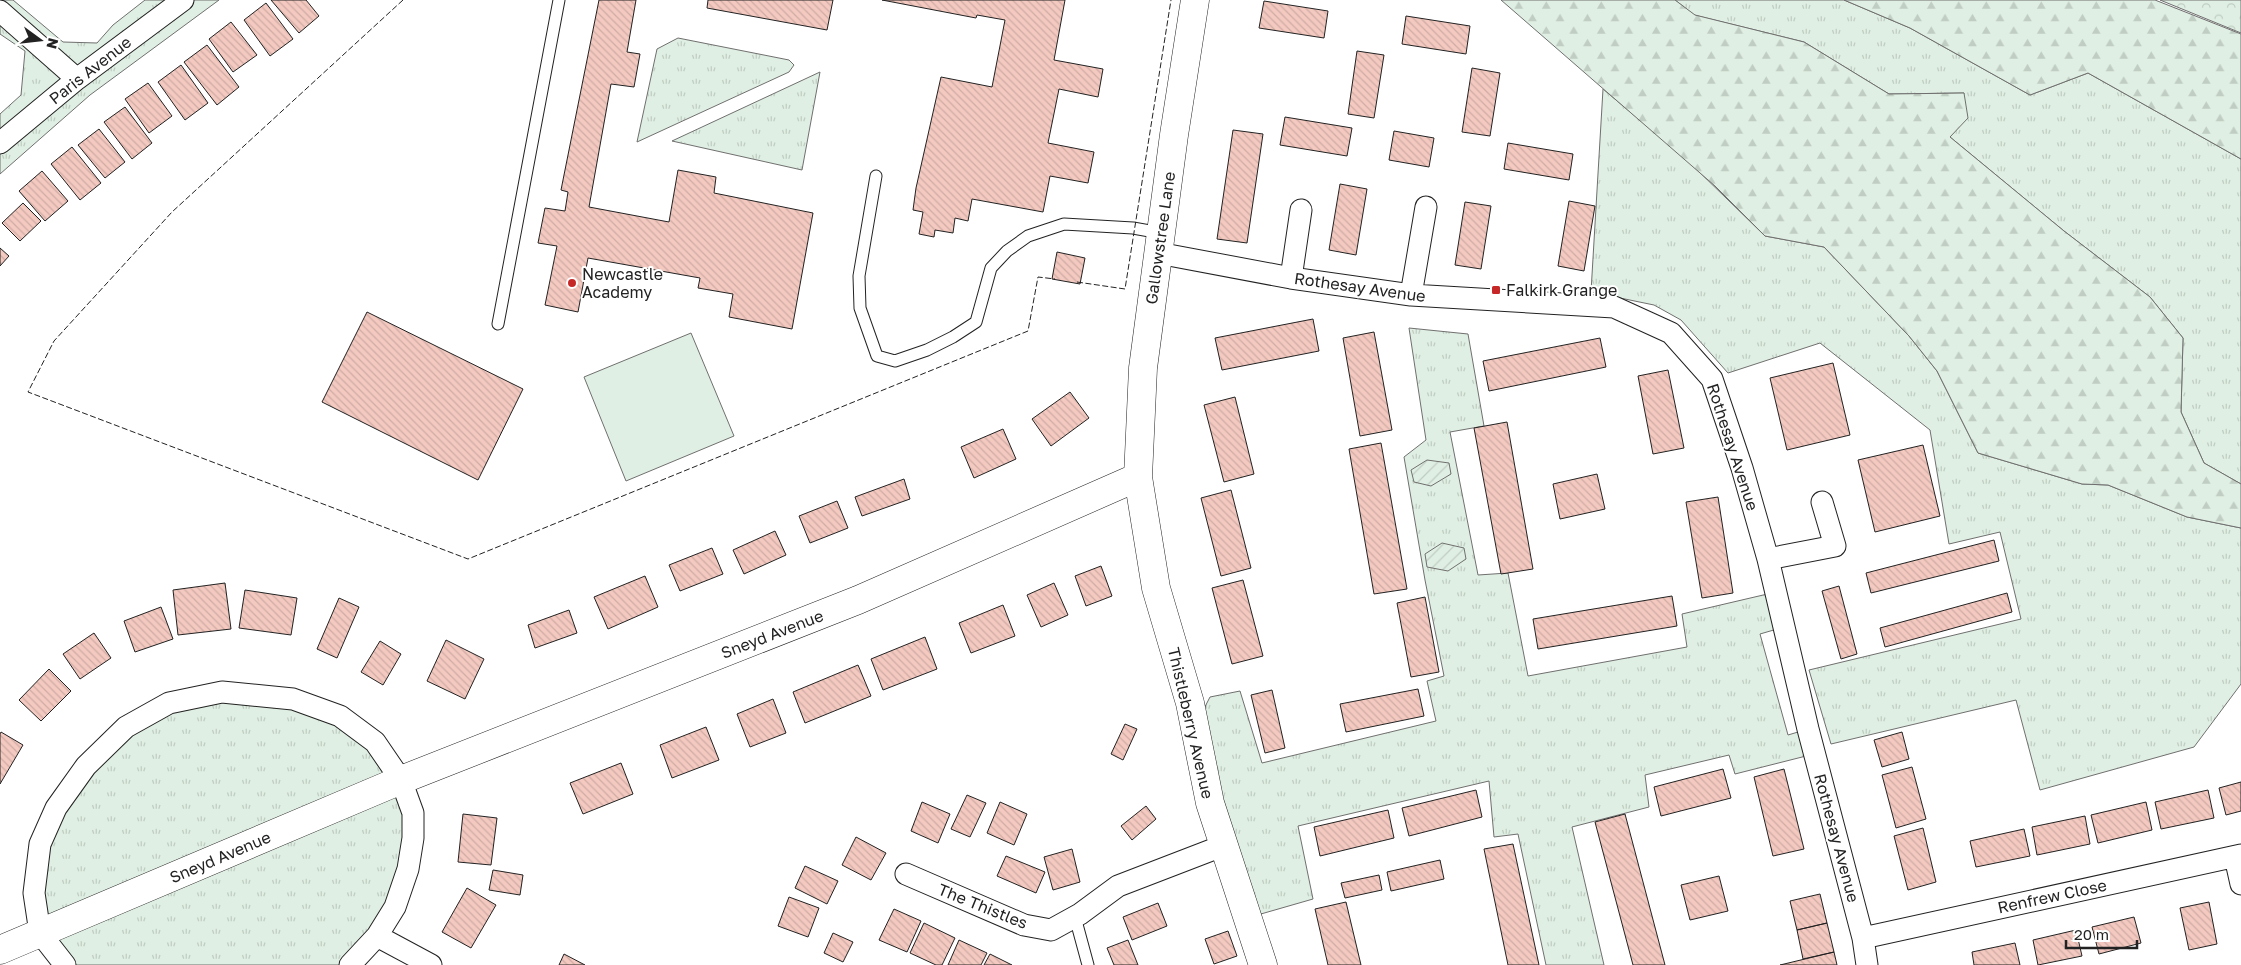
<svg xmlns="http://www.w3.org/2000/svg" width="2241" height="965" font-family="'Golos Text',sans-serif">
  <defs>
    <pattern id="grass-tufts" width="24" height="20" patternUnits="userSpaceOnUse" patternTransform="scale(1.25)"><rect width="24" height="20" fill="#e0efe3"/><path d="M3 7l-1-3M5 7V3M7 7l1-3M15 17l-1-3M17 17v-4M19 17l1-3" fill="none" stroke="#c0cdc2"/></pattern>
    <pattern id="forest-firs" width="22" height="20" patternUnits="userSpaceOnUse" patternTransform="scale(1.25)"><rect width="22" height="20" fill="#e0efe3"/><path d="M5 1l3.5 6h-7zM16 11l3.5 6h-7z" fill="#c0cdc2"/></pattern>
    <pattern id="park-crowns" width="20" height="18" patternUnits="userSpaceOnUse" patternTransform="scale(1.25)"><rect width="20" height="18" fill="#e0efe3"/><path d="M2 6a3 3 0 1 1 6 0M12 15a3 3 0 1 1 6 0" fill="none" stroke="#c0cdc2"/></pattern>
    <pattern id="garden-furrows" width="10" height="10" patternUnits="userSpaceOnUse" patternTransform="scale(1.25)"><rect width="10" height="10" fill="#e0efe3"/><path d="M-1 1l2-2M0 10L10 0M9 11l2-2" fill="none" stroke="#c0cdc2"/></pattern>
    <pattern id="building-back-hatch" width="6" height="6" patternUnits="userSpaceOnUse" patternTransform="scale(1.25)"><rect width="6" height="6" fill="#f3c9c0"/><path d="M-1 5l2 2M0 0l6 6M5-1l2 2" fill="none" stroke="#d0aca5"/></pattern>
  </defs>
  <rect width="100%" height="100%" fill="#fff"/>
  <!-- grass -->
  <path fill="url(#grass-tufts)" stroke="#6f6f6f" d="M 0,0 L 13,0 L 63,42 L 97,43 L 113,25 L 145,0 L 219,0 L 90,95 L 0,174 L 0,114 L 21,95 L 25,51 L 0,34 Z
    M 1675,0 L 1844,0 L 1910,28 L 2030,95 L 2088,73 L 2241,159 L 2241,484 L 2204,463 L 2181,412 L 2183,338 L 2150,297 L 2064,231 L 1950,137 L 1964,93 L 1889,94 L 1804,42 L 1694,15 Z
    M 678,38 L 789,60 L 794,65 L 789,72 L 637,142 L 657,49 Z
    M 820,72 L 802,170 L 672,141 Z
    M 1603,89 L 1687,160 L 1765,236 L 1824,247 L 1909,336 L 1937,371 L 1978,453 L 2082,484 L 2108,485 L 2187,517 L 2241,528 L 2241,684 L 2194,747 L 2040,790 L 2016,700 L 1831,744 L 1809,670 L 2021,619 L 2000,532 L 1949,544 L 1930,430 L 1820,343 L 1728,373 L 1681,320 L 1654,305 L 1591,292 Z
    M 1409,328 L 1468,334 L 1484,426 L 1450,432 L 1478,575 L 1508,573 L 1528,676 L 1687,647 L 1682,614 L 1776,592 L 1784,627 L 1760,634 L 1788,735 L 1808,729 L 1814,754 L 1735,774 L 1729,755 L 1645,775 L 1649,807 L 1572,827 L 1604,965 L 1546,965 L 1518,834 L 1494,837 L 1489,781 L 1298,826 L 1313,899 L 1247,918 L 1194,728 L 1210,697 L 1240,691 L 1262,763 L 1436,721 L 1427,681 L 1444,676 L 1425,580 L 1404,457 L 1426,440 Z
    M 222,692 L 340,716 L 401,780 L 408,869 L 350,965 L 65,965 L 34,893 L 40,844 L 126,727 Z"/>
  <!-- forest -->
  <path fill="url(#forest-firs)" stroke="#6f6f6f" d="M 1501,0 L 1675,0 L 1695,15 L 1804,42 L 1889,94 L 1964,93 L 1968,118 L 1950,137 L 2064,231 L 2150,297 L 2183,338 L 2181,412 L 2204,463 L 2241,484 L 2241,528 L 2187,517 L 2108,485 L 2082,484 L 1978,453 L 1937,371 L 1909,336 L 1824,247 L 1765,236 L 1715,186 Z
    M 1844,0 L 2155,0 L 2241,34 L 2241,159 L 2088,73 L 2030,95 L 1910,28 Z"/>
  <!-- park -->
  <path fill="url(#park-crowns)" stroke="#6f6f6f" d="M 2160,0 L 2241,0 L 2241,33 Z"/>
  <!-- garden -->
  <path fill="url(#garden-furrows)" stroke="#6f6f6f" d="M 1427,460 L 1449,463 L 1451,474 L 1431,486 L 1414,482 L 1411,470 Z
    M 1442,543 L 1464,548 L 1466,559 L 1448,571 L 1427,567 L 1425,554 Z"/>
  <!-- pitch -->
  <path fill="#e0efe3" stroke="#6f6f6f" d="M 691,333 L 734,436 L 626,481 L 584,377 Z"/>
  <!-- building -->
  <path fill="url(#building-back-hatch)" stroke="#222" d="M 271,0 L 306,0 L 319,16 L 299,33 Z
    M 599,0 L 636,0 L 627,52 L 640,54 L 634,87 L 611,84 L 589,207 L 669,222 L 678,170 L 716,177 L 714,193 L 813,213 L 792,329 L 729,317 L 733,294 L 698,288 L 700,278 L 588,258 L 578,312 L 545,305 L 557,246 L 538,243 L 545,208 L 565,211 L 568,192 L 561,190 Z
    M 708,0 L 833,0 L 827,30 L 707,8 Z
    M 882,0 L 1065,0 L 1054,60 L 1103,69 L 1098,97 L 1059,89 L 1048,143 L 1094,152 L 1088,183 L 1050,176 L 1043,212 L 972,199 L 968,221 L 955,218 L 953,233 L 935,230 L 934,237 L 919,234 L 923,212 L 913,210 L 916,188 L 941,77 L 992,87 L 1005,20 L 977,15 L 976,18 Z
    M 1264,1 L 1328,11 L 1324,38 L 1259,28 Z
    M 266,3 L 293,39 L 270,56 L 244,20 Z
    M 1406,16 L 1470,26 L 1466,54 L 1402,44 Z
    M 231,22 L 257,55 L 233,72 L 209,39 Z
    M 207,45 L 239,87 L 217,105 L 184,62 Z
    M 1357,51 L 1384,55 L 1374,118 L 1348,114 Z
    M 181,65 L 208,103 L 185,120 L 158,82 Z
    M 1472,68 L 1500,73 L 1490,136 L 1462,132 Z
    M 148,83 L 172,116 L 149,133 L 125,99 Z
    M 125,107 L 152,143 L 132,159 L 104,122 Z
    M 1285,117 L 1352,128 L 1347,156 L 1280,145 Z
    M 99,129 L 125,162 L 105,178 L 78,145 Z
    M 1233,130 L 1263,134 L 1247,243 L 1217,239 Z
    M 1394,131 L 1434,138 L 1429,167 L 1389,160 Z
    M 1508,143 L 1573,154 L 1569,180 L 1504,169 Z
    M 72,147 L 101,183 L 80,200 L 51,164 Z
    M 42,171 L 68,201 L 45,221 L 19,191 Z
    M 1340,184 L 1367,189 L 1356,255 L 1329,250 Z
    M 1569,201 L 1595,206 L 1584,271 L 1558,266 Z
    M 1465,202 L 1491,206 L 1481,269 L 1455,265 Z
    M 23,203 L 41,221 L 20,241 L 2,223 Z
    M 0,248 L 9,256 L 0,266 Z
    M 1057,252 L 1085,258 L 1080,284 L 1052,279 Z
    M 367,312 L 523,389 L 478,480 L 322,402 Z
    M 1313,319 L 1319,351 L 1222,370 L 1215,338 Z
    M 1374,332 L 1392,430 L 1360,436 L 1343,338 Z
    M 1600,338 L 1606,367 L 1489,391 L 1483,361 Z
    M 1833,363 L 1850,435 L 1787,450 L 1770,378 Z
    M 1668,370 L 1684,448 L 1653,454 L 1638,376 Z
    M 1070,392 L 1089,418 L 1051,446 L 1032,419 Z
    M 1235,397 L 1254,474 L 1224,482 L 1204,405 Z
    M 1507,422 L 1533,569 L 1501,574 L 1474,428 Z
    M 1003,429 L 1016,459 L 974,478 L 961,447 Z
    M 1381,443 L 1407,589 L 1374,594 L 1349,449 Z
    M 1923,445 L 1940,516 L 1875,532 L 1858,460 Z
    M 1597,474 L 1605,509 L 1560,519 L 1553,484 Z
    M 904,479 L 910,499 L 862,516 L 855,497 Z
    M 1231,490 L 1251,568 L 1221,576 L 1201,498 Z
    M 1718,497 L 1733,593 L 1702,598 L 1686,502 Z
    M 837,501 L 848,528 L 810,543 L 799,516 Z
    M 775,531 L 786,555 L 744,574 L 733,550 Z
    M 1994,540 L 1999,561 L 1871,593 L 1866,573 Z
    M 712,548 L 723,574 L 680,591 L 669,565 Z
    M 1101,566 L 1112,596 L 1086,606 L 1075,576 Z
    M 645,576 L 658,607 L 608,629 L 594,597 Z
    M 1243,580 L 1263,656 L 1232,664 L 1212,588 Z
    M 225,583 L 231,629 L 178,635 L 173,590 Z
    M 1054,583 L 1068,615 L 1041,627 L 1027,595 Z
    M 1839,586 L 1857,654 L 1841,659 L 1822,591 Z
    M 245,590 L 297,598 L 291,635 L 239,628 Z
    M 2007,593 L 2012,612 L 1885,647 L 1880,628 Z
    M 1672,596 L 1677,626 L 1538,649 L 1533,619 Z
    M 1425,597 L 1439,672 L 1411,677 L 1397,603 Z
    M 339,598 L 359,607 L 337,658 L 317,649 Z
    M 1003,605 L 1015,636 L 971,653 L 959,623 Z
    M 161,607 L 173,639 L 135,652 L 124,621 Z
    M 569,610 L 577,633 L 535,648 L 528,625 Z
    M 94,633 L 111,658 L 80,679 L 63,654 Z
    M 925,637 L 937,669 L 883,690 L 871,659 Z
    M 446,640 L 484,659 L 465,699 L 427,681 Z
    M 380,641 L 401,654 L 383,685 L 361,672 Z
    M 858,665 L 871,696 L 805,723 L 793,692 Z
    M 49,669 L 71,691 L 41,721 L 19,700 Z
    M 1418,689 L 1424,716 L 1346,732 L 1340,704 Z
    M 1272,690 L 1285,748 L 1265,753 L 1251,695 Z
    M 773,699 L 786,733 L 750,747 L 737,714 Z
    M 1125,724 L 1137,729 L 1123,760 L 1111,754 Z
    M 706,727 L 719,760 L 672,778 L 660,745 Z
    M 1,732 L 23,745 L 0,784 L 0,734 Z
    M 1902,732 L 1909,759 L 1882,767 L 1874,740 Z
    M 621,763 L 633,794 L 583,814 L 570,783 Z
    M 1912,767 L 1926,819 L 1896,828 L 1882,775 Z
    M 1723,769 L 1731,798 L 1661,816 L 1654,787 Z
    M 1784,769 L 1804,849 L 1773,856 L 1754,777 Z
    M 2241,782 L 2241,811 L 2226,815 L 2219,788 Z
    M 1476,790 L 1482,817 L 1409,836 L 1402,808 Z
    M 2208,790 L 2214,818 L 2161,829 L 2155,802 Z
    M 967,795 L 986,803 L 970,837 L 951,829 Z
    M 922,802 L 950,814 L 938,843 L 911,831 Z
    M 1000,802 L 1027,814 L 1014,845 L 987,833 Z
    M 2146,802 L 2152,830 L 2098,843 L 2091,815 Z
    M 1146,806 L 1156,819 L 1132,840 L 1121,826 Z
    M 1388,810 L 1394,838 L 1320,856 L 1314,827 Z
    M 463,814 L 497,818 L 491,865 L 458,862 Z
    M 1625,814 L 1665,965 L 1633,965 L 1595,822 Z
    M 2085,816 L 2090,844 L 2037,855 L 2032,827 Z
    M 1923,828 L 1936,882 L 1908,890 L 1894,836 Z
    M 2024,829 L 2030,856 L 1976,867 L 1970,841 Z
    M 856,837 L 886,853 L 871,880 L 842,865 Z
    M 1513,844 L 1539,965 L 1508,965 L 1484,849 Z
    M 1072,849 L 1080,882 L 1053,890 L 1044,857 Z
    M 1006,856 L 1045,872 L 1036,893 L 997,876 Z
    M 1440,860 L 1444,879 L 1391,891 L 1387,872 Z
    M 805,866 L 838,881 L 827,904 L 795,888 Z
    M 493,870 L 523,875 L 520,895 L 489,890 Z
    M 1379,875 L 1382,890 L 1345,898 L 1341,883 Z
    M 1719,876 L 1728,911 L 1690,920 L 1681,885 Z
    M 467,888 L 496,905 L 471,948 L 442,932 Z
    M 1820,894 L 1827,923 L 1797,930 L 1790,901 Z
    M 789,897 L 819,908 L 808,937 L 778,926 Z
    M 1346,902 L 1361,965 L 1328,965 L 1315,909 Z
    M 2209,902 L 2217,944 L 2189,950 L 2180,908 Z
    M 1158,903 L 1167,926 L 1132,940 L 1123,917 Z
    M 894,909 L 921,921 L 907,952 L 879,940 Z
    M 2134,917 L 2141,943 L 2099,954 L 2092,927 Z
    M 924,923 L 955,938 L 942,965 L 936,965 L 910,953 Z
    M 1827,923 L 1834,952 L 1803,959 L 1797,930 Z
    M 2076,930 L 2082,956 L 2038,965 L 2033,940 Z
    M 1228,931 L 1237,956 L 1214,964 L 1205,939 Z
    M 833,933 L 853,942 L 843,962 L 824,953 Z
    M 959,940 L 987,953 L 981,965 L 948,965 Z
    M 1128,940 L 1138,965 L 1114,965 L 1107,948 Z
    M 2015,943 L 2020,965 L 1974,965 L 1972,952 Z
    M 1834,952 L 1837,965 L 1780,965 Z
    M 564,954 L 585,965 L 559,965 Z
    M 990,954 L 1012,965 L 984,965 Z"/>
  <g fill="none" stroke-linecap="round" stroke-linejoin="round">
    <defs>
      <path id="lane" d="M 876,176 L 859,276 L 860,308 L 877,356 L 895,361 L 927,350 L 953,337 L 976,322 L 991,268 L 1007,251 L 1028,236 L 1064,224 L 1133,228 L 1161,233
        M 498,324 L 559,0
        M 1075,917 L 1088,965"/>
      <path id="street" d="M 0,11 L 77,79
        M 0,143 L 77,79 L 183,0
        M 1158,253 L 1291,278 L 1411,295 L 1614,307 L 1671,333 L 1712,379 L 1742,468 L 1768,559 L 1808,729 L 1863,938 L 1867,965
        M 1291,278 L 1301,210
        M 1411,295 L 1426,207
        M 1768,559 L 1835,546 L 1822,502
        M 2235,857 L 2241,884
        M 906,874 L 1024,925 L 1051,930 L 1080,914 L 1118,886 L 1222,846
        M 377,936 L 431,965
        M 1863,938 L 2241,855
        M 65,965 L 40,933 L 34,893 L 40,844 L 56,808 L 86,766 L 126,727 L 169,703 L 222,692 L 293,699 L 340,716 L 375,742 L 401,780 L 413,813 L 413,838 L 408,869 L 395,907 L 377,936 L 350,965"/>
      <path id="secondary" d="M 1195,0 L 1174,135 L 1143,368 L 1138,477 L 1156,588 L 1190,703 L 1210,803 L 1263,965
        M 0,950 L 401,780 L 858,600 L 1138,477"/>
    </defs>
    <!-- lane casing -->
    <use href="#lane" stroke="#222" stroke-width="13"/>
    <!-- street casing -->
    <use href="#street" stroke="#222" stroke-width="23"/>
    <!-- secondary casing -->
    <use href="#secondary" stroke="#222" stroke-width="29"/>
    <!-- lane -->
    <use href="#lane" stroke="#fff" stroke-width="11"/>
    <!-- street -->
    <use href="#street" stroke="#fff" stroke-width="21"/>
    <!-- secondary -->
    <use href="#secondary" stroke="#fff" stroke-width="28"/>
    <!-- fence -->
    <path stroke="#222" stroke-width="1" stroke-dasharray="6 2.5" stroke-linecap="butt" d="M 403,0 L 172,212 L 54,341 L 28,392 L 468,559 L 1028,331 L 1038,277 L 1055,279
      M 1077,282 L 1125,289 L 1171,0"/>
  </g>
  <!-- markers -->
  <g fill="#c62828" stroke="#fff" stroke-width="2">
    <circle cx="572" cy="283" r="5"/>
    <rect x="1491" y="285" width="10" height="10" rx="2.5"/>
  </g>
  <g text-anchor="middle" stroke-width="4" stroke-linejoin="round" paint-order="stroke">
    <!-- street labels -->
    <g font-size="16" fill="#222" stroke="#fff">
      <text transform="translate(90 70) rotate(-38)" y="6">Paris Avenue</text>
      <text transform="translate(1160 238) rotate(-82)" y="6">Gallowstree Lane</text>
      <text transform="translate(1360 287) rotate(8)" y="6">Rothesay Avenue</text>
      <text transform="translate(1733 447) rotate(72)" y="6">Rothesay Avenue</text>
      <text transform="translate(772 634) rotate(-21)" y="6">Sneyd Avenue</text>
      <text transform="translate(1191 723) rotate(77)" y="6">Thistleberry Avenue</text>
      <text transform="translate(1837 838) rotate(75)" y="6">Rothesay Avenue</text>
      <text transform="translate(220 857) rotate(-23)" y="6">Sneyd Avenue</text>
      <text transform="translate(2052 896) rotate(-12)" y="6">Renfrew Close</text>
      <text transform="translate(983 906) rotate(22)" y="6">The Thistles</text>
    </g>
    <!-- poi labels -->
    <g font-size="16" fill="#222" stroke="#fff" text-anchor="start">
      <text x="582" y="280">Newcastle<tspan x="582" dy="18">Academy</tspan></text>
      <text x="1506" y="296">Falkirk Grange</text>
    </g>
  </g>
  <!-- north arrow -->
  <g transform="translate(40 40) rotate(105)" stroke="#ffffff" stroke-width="4" paint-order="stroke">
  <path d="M0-4L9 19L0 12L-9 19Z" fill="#222222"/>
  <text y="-8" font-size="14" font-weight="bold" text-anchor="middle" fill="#222222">N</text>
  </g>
  <!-- scale -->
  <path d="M2066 940v8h71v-8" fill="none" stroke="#222222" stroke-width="2.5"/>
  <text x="2074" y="940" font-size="15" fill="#222222" stroke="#ffffff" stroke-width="4" paint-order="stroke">20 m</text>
</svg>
